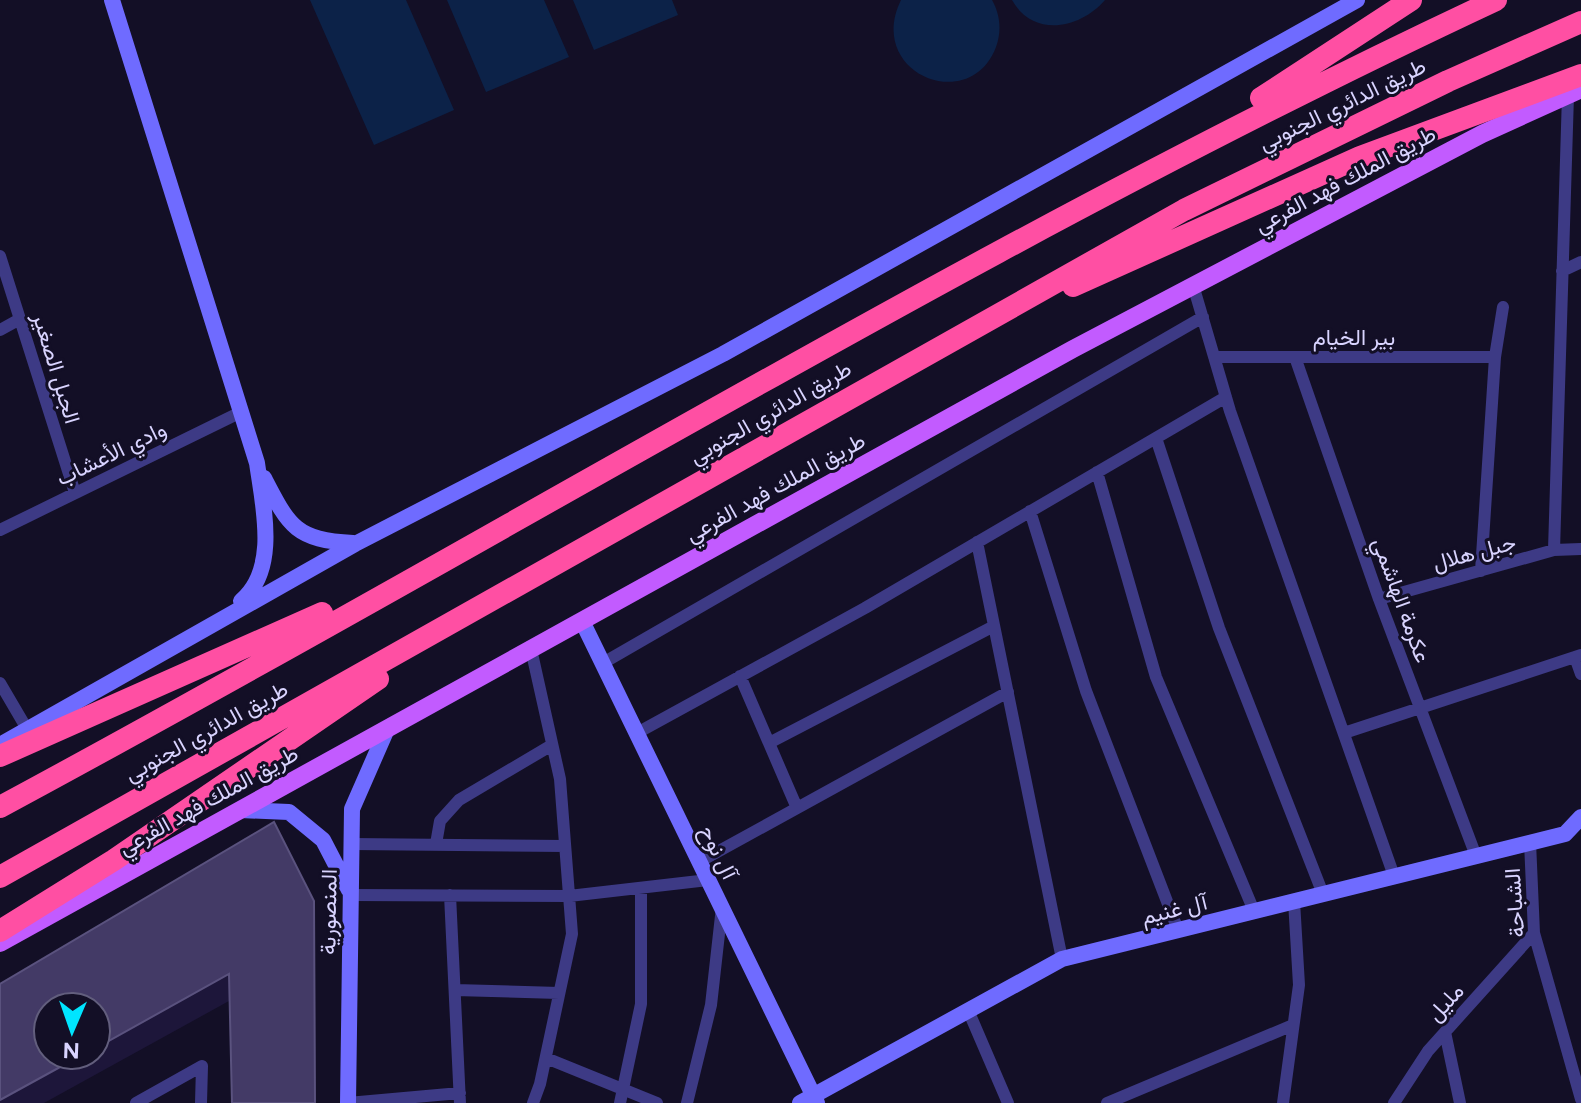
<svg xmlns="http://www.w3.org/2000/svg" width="1581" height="1103" font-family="Figtree,Vazirmatn,sans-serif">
  <rect width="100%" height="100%" fill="#130f26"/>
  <!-- water -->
  <path fill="#0c2248" d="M 310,0 L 406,0 L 454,110 L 374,145 Z
    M 447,0 L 544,0 L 569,57 L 486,92 Z
    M 573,0 L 672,0 L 678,15 L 594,50 Z
    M 901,0 L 992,0 C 1000,14 1002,31 996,47 C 970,116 865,73 901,0 Z
    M 1012,0 L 1105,0 C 1081,28 1034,39 1012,0 Z"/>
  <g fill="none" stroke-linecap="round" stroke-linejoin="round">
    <!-- street -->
    <path stroke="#3d3a85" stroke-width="12" d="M 0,256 L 75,493
      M 1562,271 L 1581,262
      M 1193,285 L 1230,411 L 1394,876
      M 0,330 L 20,319
      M 1214,357 L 1495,357
      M 1295,357 L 1379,599 L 1476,856
      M 1156,438 L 1219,628 L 1323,894
      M 1097,472 L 1156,677 L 1254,911
      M 1030,511 L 1086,691 L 1178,930
      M 0,530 L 241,412
      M 977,542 L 1062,959
      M 1554,550 L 1568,95
      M 1481,571 L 1495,357 L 1503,307
      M 1379,599 L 1554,550 L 1581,549
      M 531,649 L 560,779 L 572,934 L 540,1084 L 533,1103
      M 1575,657 L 1581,674
      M 603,663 L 1203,317
      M 740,676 L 797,808
      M 0,683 L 27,729
      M 637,733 L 865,608 L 1226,397
      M 1344,733 L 1581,655
      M 769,743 L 994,626
      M 1530,842 L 1534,933 L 1581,1099
      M 351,844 L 565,846
      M 436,844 L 440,821 L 459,800 L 552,745
      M 699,862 L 1008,692
      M 351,895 L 569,896 L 708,880
      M 450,895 L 460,1103
      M 455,990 L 559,993
      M 968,1010 L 1008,1103
      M 1445,1032 L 1460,1103
      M 546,1058 L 657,1103
      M 136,1103 L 202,1066 L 201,1103
      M 348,1103 L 460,1093
      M 620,1103 L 641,1004 L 641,888
      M 687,1103 L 711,1005 L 722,907
      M 1107,1103 L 1293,1025
      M 1283,1103 L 1299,985 L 1294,901
      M 1394,1103 L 1428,1051 L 1534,933"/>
    <!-- secondary -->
    <path stroke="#6f6bff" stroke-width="16" d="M 112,0 L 257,463 C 263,506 279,569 241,601
      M 264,478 C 289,526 295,540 353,543
      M 582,621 L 817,1103
      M 0,745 L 355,544 L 723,354 L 1357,0
      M 240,810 L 289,812 L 323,840 L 349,890
      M 348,1103 L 352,809 L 387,729
      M 800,1103 L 1062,959 L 1565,834 L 1581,817"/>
    <!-- primary -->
    <path stroke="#c25bff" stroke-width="18" d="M 0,943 L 1073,349 L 1482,134 L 1581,89"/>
    <!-- highway -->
    <path stroke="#ff4fa3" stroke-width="22" d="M 1261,98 L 1411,0
      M 1073,286 L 1360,157 L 1581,75
      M 0,756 L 322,613
      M 0,807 C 499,539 982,240 1496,0
      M 0,877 L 1184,210 L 1448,81 L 1581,22
      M 0,931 L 114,860 L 378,679"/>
  </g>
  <!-- shaded-wall -->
  <path fill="#1d163a" d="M 229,974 L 229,1001 L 44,1103 L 0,1103 L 0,1100 L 82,1055 L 96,1055 L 96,1048 Z"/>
  <!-- building -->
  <path fill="#433a66" stroke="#5a527e" stroke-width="2" d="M 274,822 L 314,901 L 315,1103 L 232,1103 L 229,974 L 96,1048 L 96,1007 L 48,1007 L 48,1055 L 82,1055 L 0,1100 L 0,984 Z"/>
  <g text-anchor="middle" stroke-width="6" stroke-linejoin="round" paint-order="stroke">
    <!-- street labels -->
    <g font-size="22" fill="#d9d4ff" stroke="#130f26">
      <text transform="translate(1342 104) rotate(-26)" y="8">طريق الدائري الجنوبي</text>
      <text transform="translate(1345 179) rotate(-28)" y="8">طريق الملك فهد الفرعي</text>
      <text x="1354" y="345">بير الخيام</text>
      <text transform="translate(57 368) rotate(73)" y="8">الجبل الصغير</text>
      <text transform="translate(770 412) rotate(-30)" y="8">طريق الدائري الجنوبي</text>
      <text transform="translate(111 453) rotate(-26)" y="8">وادي الأعشاب</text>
      <text transform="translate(775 487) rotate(-29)" y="8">طريق الملك فهد الفرعي</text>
      <text transform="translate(1474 552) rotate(-15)" y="8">جبل هلال</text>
      <text transform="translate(1402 600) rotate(70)" y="8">عكرمة الهاشمي</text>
      <text transform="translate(206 731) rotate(-29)" y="8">طريق الدائري الجنوبي</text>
      <text transform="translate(208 800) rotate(-29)" y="8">طريق الملك فهد الفرعي</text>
      <text transform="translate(719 852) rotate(64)" y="8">آل نوح</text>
      <text transform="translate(1514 903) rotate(-94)" y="8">الشباحة</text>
      <text transform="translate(1174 909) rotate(-14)" y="8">آل غنيم</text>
      <text transform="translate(328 912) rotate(-89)" y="8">المنصورية</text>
      <text transform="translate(1445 1002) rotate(-48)" y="8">مليل</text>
    </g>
  </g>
  <!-- north arrow -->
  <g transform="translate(72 1031) rotate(182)"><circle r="38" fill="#130f26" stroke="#625e7d" stroke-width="2"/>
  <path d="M0-6L14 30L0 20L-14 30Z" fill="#00e5ff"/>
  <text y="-12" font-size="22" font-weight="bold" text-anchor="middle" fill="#d9d4ff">N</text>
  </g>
</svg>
